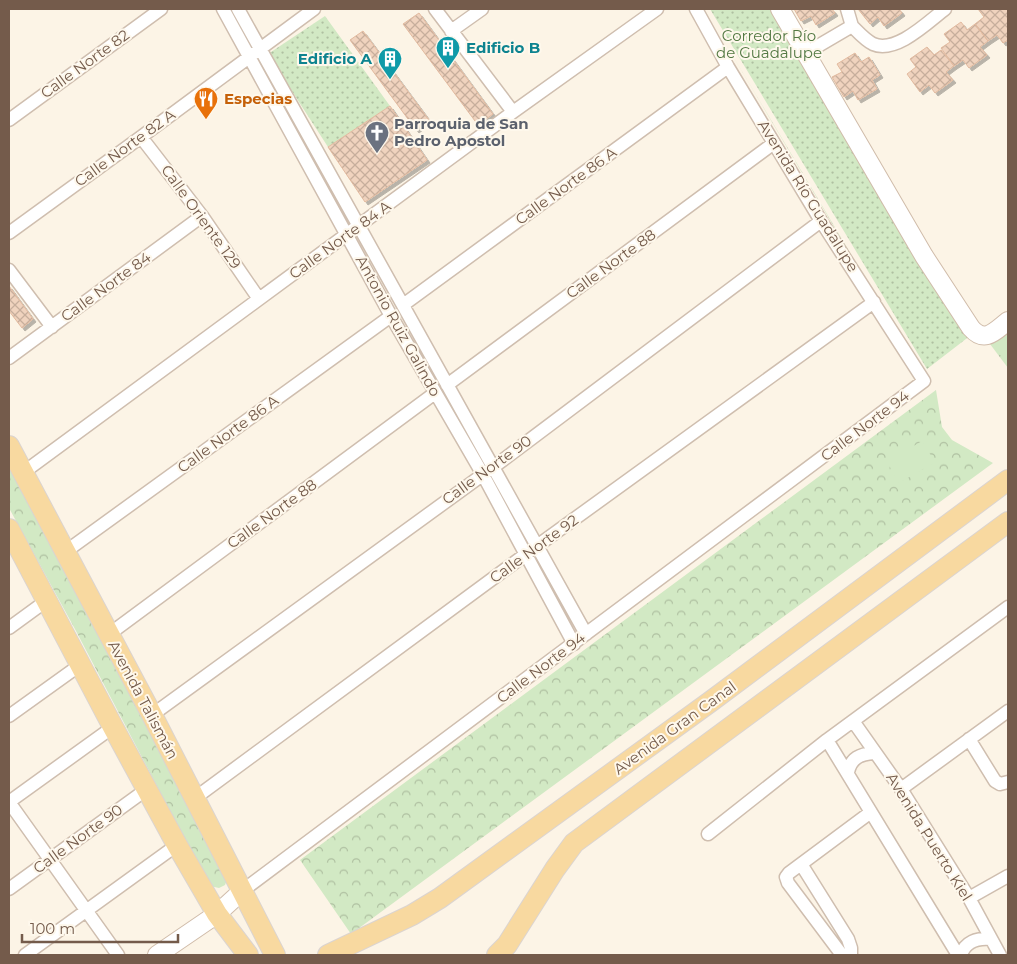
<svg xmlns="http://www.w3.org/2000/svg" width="1017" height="964" font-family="Montserrat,sans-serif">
  <defs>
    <pattern id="grass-tufts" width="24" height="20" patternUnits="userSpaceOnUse" patternTransform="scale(1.25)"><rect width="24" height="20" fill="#d2e9c4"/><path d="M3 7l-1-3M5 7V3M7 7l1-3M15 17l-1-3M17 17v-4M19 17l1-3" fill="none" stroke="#afc0a1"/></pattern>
    <pattern id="forest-crowns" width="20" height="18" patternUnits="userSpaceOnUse" patternTransform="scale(1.25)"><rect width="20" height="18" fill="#d2e9c4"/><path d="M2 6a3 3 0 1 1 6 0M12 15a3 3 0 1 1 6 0" fill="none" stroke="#afc0a1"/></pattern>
    <pattern id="park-dots" width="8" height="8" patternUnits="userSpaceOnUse" patternTransform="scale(1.25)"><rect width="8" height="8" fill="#d2e9c4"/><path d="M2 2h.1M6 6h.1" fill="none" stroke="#afc0a1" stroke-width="1.8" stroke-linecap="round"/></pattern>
    <pattern id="building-cross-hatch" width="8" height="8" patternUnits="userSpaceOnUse" patternTransform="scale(1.25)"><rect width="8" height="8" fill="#f0d3be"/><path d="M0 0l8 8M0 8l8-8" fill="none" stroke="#c7ae9c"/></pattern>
    <filter id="shadow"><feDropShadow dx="3" dy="3" stdDeviation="0" flood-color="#0004"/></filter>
  </defs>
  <rect width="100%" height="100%" fill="#fcf4e6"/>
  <!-- grass -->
  <path fill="url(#grass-tufts)" d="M 1008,331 L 1008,368 L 990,344 Z"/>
  <!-- forest -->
  <path fill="url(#forest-crowns)" d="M 936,390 L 942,427 L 952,440 L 993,463 L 351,934 L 300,860 Z
    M 9,463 L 152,737 L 224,871 L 227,880 L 225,885 L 219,888 L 210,886 L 188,849 L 170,811 L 76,631 L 9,508 Z"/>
  <!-- park -->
  <path fill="url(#park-dots)" d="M 705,9 L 927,382 L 926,382 Z
    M 710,9 L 784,9 L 975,332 L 927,369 Z
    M 325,16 L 390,106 L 328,147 L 268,54 Z"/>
  <!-- pitch -->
  <path fill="#d2e9c4" d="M 922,441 L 935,462 L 899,483 L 887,462 Z"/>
  <!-- building -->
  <path fill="url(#building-cross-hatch)" stroke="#e2ba9f" filter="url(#shadow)" d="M 794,9 L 832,9 L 835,13 L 816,25 L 811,16 L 801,21 Z
    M 858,9 L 899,9 L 902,13 L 884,26 L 878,17 L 870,24 Z
    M 978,9 L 1008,9 L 1008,40 L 1003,43 L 997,35 L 988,41 L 975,24 L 984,17 Z
    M 419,13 L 493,114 L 478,125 L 403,24 Z
    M 961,22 L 967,30 L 975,24 L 988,41 L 980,47 L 987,55 L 969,68 L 963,60 L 954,66 L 941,48 L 950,42 L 944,34 Z
    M 363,31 L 429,120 L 416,130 L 350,40 Z
    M 927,47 L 934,55 L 941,50 L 954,66 L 946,72 L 953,80 L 935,93 L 929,85 L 920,92 L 907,74 L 916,67 L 910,59 Z
    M 855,53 L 861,62 L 869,57 L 880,75 L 872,80 L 877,89 L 858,100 L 853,91 L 844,97 L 832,77 L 842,72 L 837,64 Z
    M 390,106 L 427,160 L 365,202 L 328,147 Z
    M 9,286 L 33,319 L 22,328 L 9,311 Z"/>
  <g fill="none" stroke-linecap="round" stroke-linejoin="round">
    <defs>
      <path id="street" d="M 223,9 L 391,316 L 482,473 L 574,644
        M 238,9 L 586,634
        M 435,9 L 513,112
        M 847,9 L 852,26
        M 451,31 L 482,9
        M 806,53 L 852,26 C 859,33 865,40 873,44 C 896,54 928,22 945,9
        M 9,120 L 161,9
        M 141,137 L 202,216 L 259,299
        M 9,233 L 141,137 L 314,9
        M 9,270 L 52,327
        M 403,305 L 728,67
        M 9,358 L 202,216
        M 447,385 L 774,143
        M 24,472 L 513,112 L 657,9
        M 65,552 L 391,316
        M 9,628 L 46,601
        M 108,635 L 435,393
        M 152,715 L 503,460 L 821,221
        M 9,716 L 80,665
        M 853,721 L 901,789 L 969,898 L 1000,955
        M 969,739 L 995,781 L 1000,784 L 1008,782
        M 827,740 L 958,955
        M 848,772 C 851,758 860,754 874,753
        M 901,789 L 1008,711
        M 195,798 L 537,546 L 874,302
        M 9,802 L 118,955
        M 9,802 L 113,727
        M 708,834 L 827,740 L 1008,607
        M 801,864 L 848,939 L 851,948 L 851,955
        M 9,889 L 147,789
        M 242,891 L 924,381 L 821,221 L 728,67 L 696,9
        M 969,898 L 1008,876
        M 25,955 L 177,845
        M 842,955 L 788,883 L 786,877 L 789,873 L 871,812
        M 961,955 C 965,942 977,938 990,939"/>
      <path id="secondary" d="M 780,9 L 924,256 L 971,328 C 985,344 995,331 1008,321
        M 157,955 L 217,914 L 242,891"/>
      <path id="primary" d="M 9,446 L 152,715 L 275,955
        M 9,529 L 113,727 L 177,845 L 217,914 L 248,955
        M 328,955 L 412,915 L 440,898 L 710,702 L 1008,480
        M 497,955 L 507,945 L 555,869 L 574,843 L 1008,522"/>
    </defs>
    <!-- street casing -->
    <use href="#street" stroke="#cfbeaf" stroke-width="15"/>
    <!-- secondary casing -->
    <use href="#secondary" stroke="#d0bcaa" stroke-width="20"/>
    <!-- primary casing -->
    <use href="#primary" stroke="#dbd4d0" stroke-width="22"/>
    <!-- street -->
    <use href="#street" stroke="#fff" stroke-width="12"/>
    <!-- secondary -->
    <use href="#secondary" stroke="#fff" stroke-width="18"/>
    <!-- primary -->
    <use href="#primary" stroke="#f8d9a0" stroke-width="20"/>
  </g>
  <!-- icons -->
  <defs>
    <symbol id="building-pin" viewBox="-11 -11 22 30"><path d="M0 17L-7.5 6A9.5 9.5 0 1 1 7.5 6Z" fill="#0f9aa8" stroke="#fef8ec"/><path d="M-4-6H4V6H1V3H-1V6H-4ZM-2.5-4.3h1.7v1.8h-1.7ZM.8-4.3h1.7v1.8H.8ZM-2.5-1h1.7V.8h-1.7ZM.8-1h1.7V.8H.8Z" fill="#fff"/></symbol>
    <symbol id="restaurant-pin" viewBox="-11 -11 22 30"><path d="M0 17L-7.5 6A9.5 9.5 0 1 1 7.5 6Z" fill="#e8710a" stroke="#fef8ec"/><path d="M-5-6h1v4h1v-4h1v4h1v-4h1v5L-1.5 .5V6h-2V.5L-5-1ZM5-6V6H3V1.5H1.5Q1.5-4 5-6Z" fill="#fff"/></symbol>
    <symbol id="church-pin" viewBox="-11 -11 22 30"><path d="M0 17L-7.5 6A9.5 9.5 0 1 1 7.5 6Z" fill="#6b7280" stroke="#fef8ec"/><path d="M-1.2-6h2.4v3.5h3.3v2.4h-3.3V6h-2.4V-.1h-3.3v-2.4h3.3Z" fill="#fff"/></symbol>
  </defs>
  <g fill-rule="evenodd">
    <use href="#building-pin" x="434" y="34" width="28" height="38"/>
    <use href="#building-pin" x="376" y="45" width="28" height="38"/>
    <use href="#restaurant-pin" x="192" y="85" width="28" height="38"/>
    <use href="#church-pin" x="363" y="119" width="28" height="38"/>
  </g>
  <g text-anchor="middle" stroke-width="4" stroke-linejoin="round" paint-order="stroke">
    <!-- park labels -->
    <g font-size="15" fill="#537943" stroke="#fef8ec">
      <text x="769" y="41">Corredor Río<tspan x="769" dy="17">de Guadalupe</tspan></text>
    </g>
    <!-- culture labels -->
    <g font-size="15" font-weight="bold" fill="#0d838f" stroke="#fef8ec" text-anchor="start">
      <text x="466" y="53">Edificio B</text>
      <text x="372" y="64" text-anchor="end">Edificio A</text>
    </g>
    <!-- street labels -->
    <g font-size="15" fill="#745b4b" stroke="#fef8ec">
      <text transform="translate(85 64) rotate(-36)" y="5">Calle Norte 82</text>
      <text transform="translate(125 148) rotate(-36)" y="5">Calle Norte 82 A</text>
      <text transform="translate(566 186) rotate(-36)" y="5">Calle Norte 86 A</text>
      <text transform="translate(808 196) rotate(58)" y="5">Avenida Río Guadalupe</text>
      <text transform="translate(201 217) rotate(54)" y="5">Calle Oriente 129</text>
      <text transform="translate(340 240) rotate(-36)" y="5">Calle Norte 84 A</text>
      <text transform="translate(611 264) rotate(-36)" y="5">Calle Norte 88</text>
      <text transform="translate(106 287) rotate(-36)" y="5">Calle Norte 84</text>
      <text transform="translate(398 326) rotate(61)" y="5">Antonio Ruiz Galindo</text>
      <text transform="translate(865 426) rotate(-37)" y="5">Calle Norte 94</text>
      <text transform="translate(228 434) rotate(-36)" y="5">Calle Norte 86 A</text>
      <text transform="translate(487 470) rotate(-36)" y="5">Calle Norte 90</text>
      <text transform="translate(272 514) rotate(-36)" y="5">Calle Norte 88</text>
      <text transform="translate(534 549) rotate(-36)" y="5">Calle Norte 92</text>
      <text transform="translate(541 668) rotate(-37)" y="5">Calle Norte 94</text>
      <text transform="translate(143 700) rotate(62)" y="5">Avenida Talismán</text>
      <text transform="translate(675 728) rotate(-36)" y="5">Avenida Gran Canal</text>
      <text transform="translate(929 837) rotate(58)" y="5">Avenida Puerto Kiel</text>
      <text transform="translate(78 839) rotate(-36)" y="5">Calle Norte 90</text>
    </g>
    <!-- food labels -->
    <g font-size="15" font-weight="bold" fill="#c56008" stroke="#fef8ec" text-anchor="start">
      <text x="224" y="104">Especias</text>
    </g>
    <!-- worship labels -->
    <g font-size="15" font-weight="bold" fill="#5b616d" stroke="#fef8ec" text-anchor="start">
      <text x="394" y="129">Parroquia de San<tspan x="394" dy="17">Pedro Apostol</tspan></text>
    </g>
  </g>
  <!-- border -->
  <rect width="1017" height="964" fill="none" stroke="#745b4b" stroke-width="20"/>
  <!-- scale -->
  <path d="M22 934v8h156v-8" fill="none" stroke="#745b4b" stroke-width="2.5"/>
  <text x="30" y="934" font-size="15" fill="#745b4b" stroke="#fef8ec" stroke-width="4" paint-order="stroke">100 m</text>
</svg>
